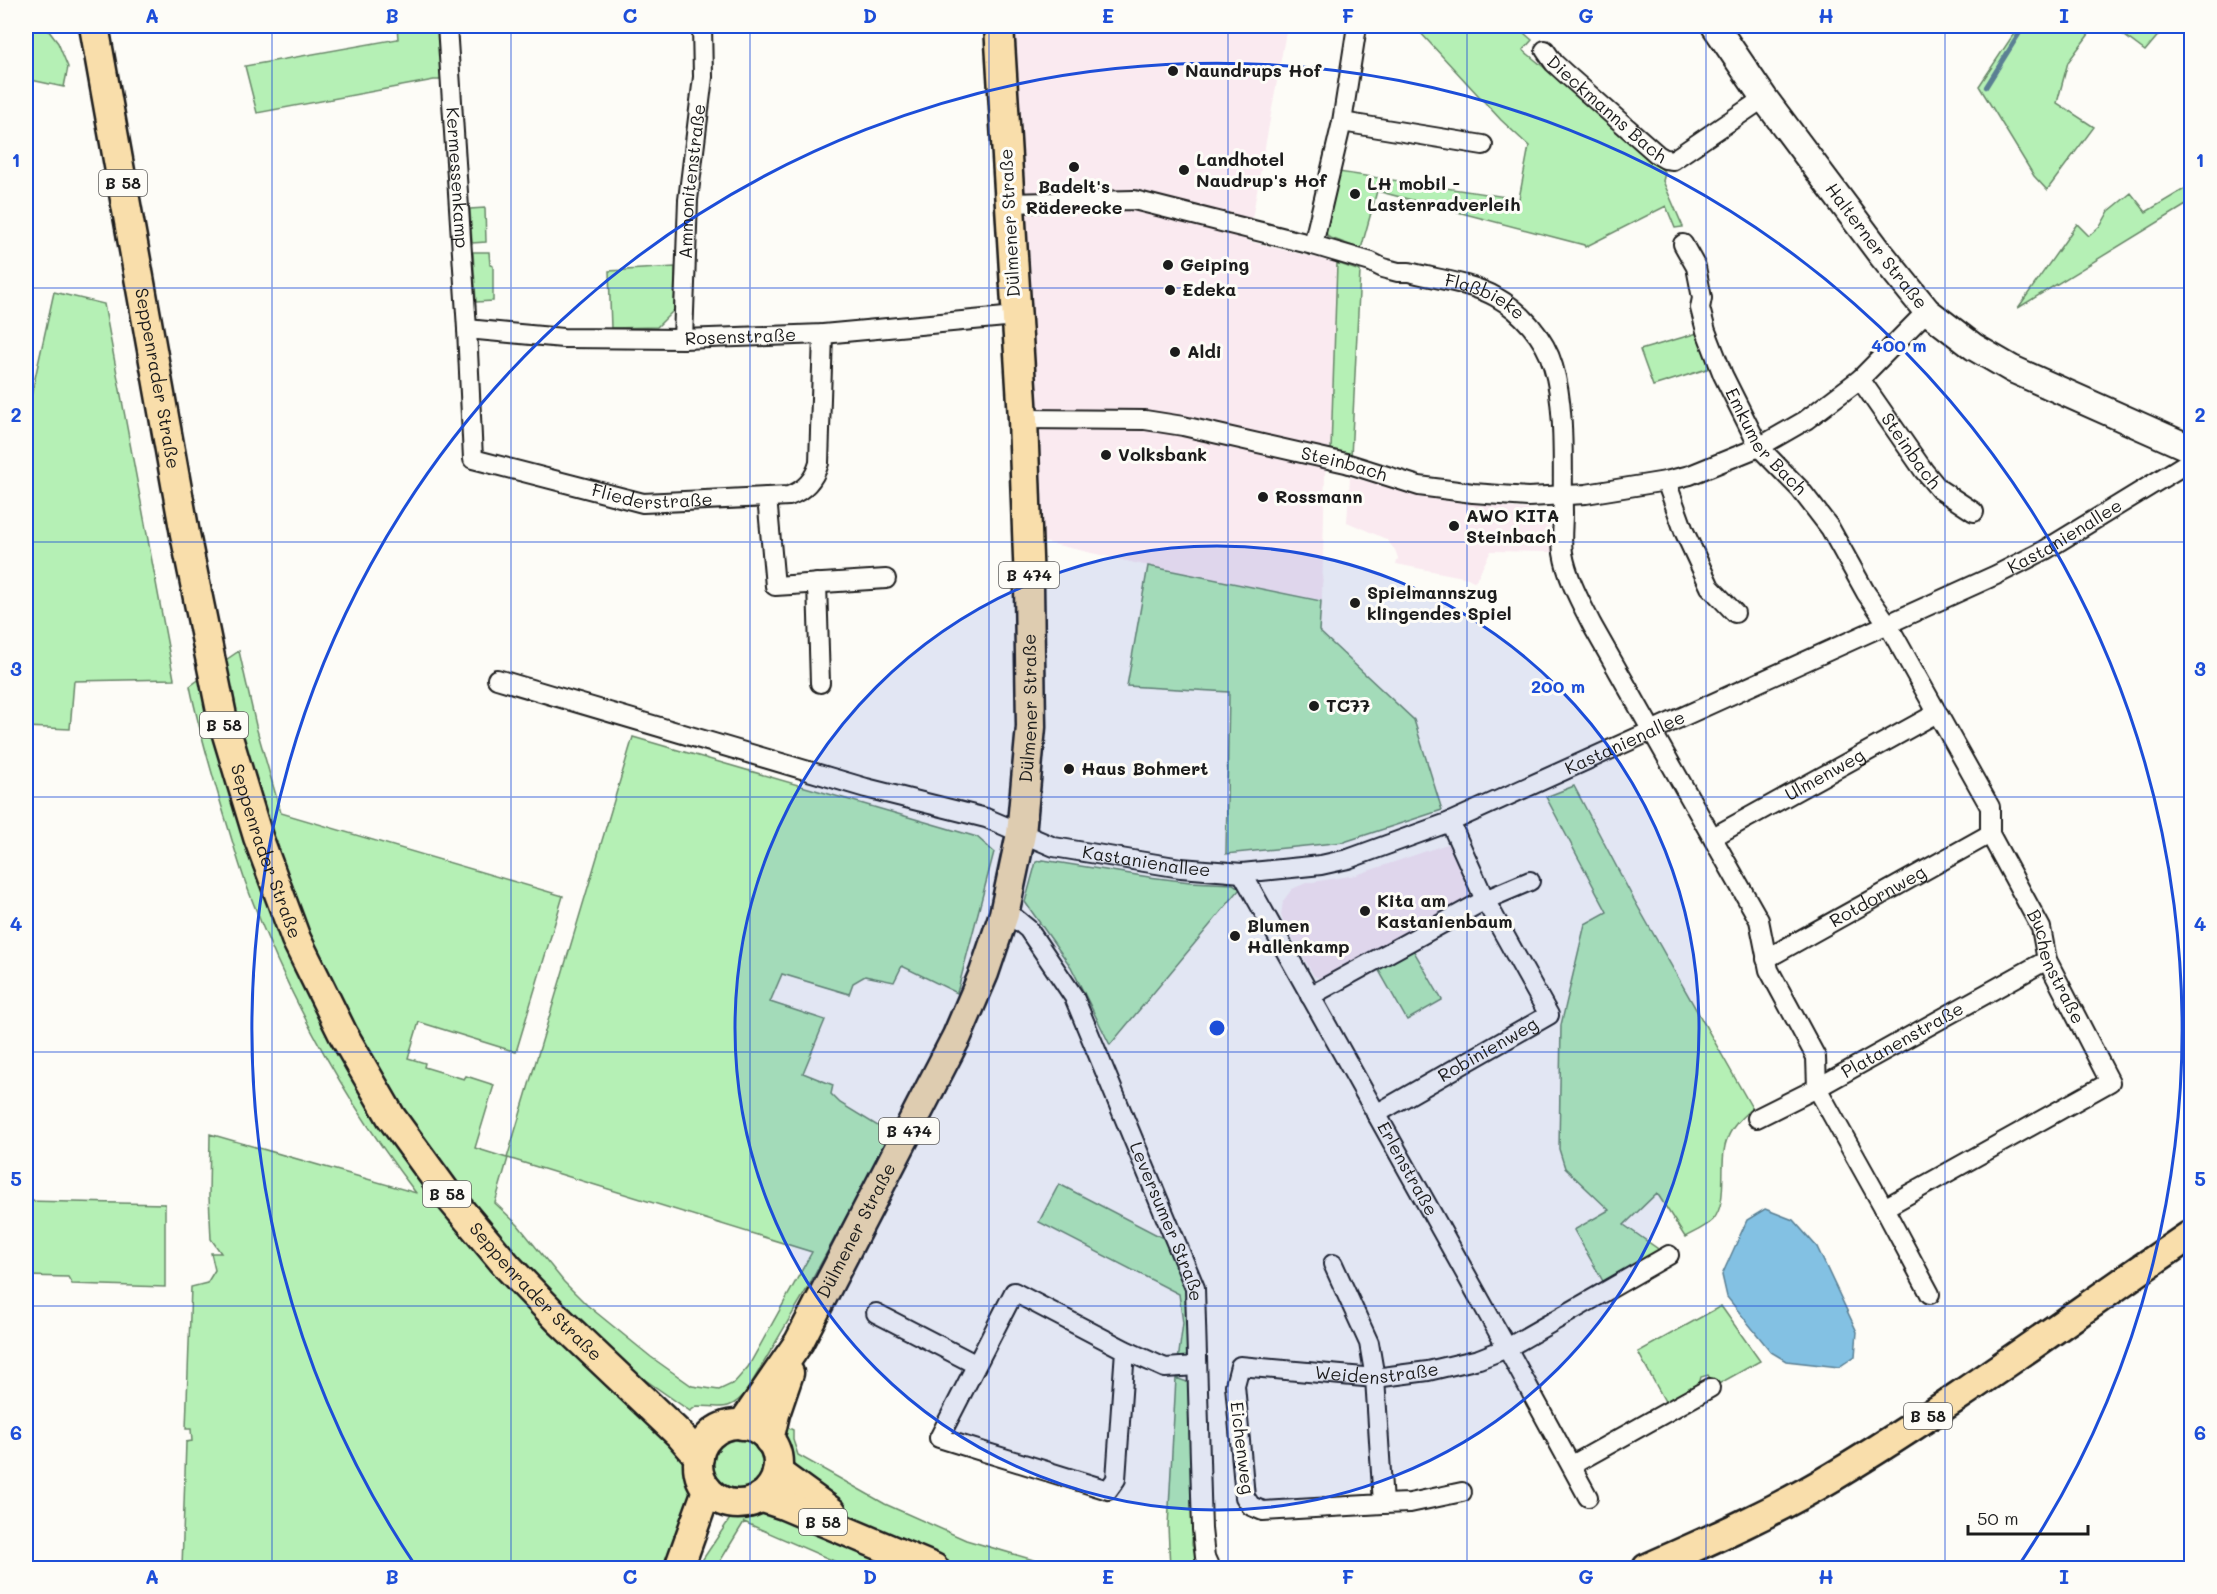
<svg xmlns="http://www.w3.org/2000/svg" width="2217" height="1594" font-family="Mali,sans-serif">
  <rect width="100%" height="100%" fill="#fdfcf7"/>
  <filter id="ink" filterUnits="userSpaceOnUse"><feTurbulence type="fractalNoise" baseFrequency=".0167" numOctaves="2"/><feDisplacementMap in="SourceGraphic" scale="12" xChannelSelector="R" yChannelSelector="G"/><feConvolveMatrix kernelMatrix="1 2 1 2 8 2 1 2 1" color-interpolation-filters="sRGB"/></filter>
  <g filter="url(#ink)">
    <!-- built -->
    <path fill="#faeaf0" d="M 1014,26 L 1287,26 L 1248,241 L 1337,263 L 1331,450 L 1325,473 L 1322,600 L 1148,566 L 1040,541 Z
      M 1350,477 L 1447,501 L 1526,509 L 1539,512 L 1548,521 L 1551,533 L 1552,552 L 1491,551 L 1475,582 L 1468,578 L 1396,564 L 1398,558 L 1395,550 L 1386,539 L 1347,522 Z
      M 1447,844 L 1452,845 L 1474,893 L 1471,898 L 1325,980 L 1314,976 L 1283,922 L 1281,915 L 1283,901 L 1292,889 L 1306,883 L 1356,875 Z"/>
    <!-- green -->
    <path fill="#b5f0b5" stroke="#688668" stroke-width="1.5" fill-rule="evenodd" d="M 26,26 L 45,26 L 58,43 L 68,67 L 64,87 L 26,79 Z
      M 397,26 L 441,26 L 447,80 L 434,80 L 257,113 L 245,66 L 398,39 Z
      M 1421,26 L 1516,26 L 1532,40 L 1523,50 L 1659,163 L 1658,165 L 1665,173 L 1663,181 L 1683,227 L 1675,228 L 1666,206 L 1585,247 L 1584,245 L 1377,191 L 1361,249 L 1328,237 L 1325,230 L 1339,172 L 1519,199 L 1529,146 L 1501,120 L 1418,30 Z
      M 2019,26 L 2166,26 L 2145,51 L 2114,28 L 2107,26 L 2092,30 L 2068,62 L 2057,103 L 2094,127 L 2047,190 L 2034,176 L 1979,86 Z
      M 2191,185 L 2191,202 L 2018,308 L 2077,224 L 2089,236 L 2101,225 L 2109,211 L 2131,193 L 2146,212 Z
      M 485,208 L 486,242 L 472,243 L 470,209 Z
      M 473,252 L 489,252 L 490,265 L 493,266 L 493,301 L 476,302 Z
      M 1337,263 L 1360,271 L 1351,457 L 1331,450 Z
      M 675,267 L 674,310 L 657,327 L 611,328 L 609,271 Z
      M 54,292 L 104,304 L 174,679 L 74,681 L 70,729 L 26,727 L 26,419 Z
      M 1701,332 L 1713,367 L 1653,386 L 1640,350 Z
      M 1148,566 L 1321,601 L 1319,631 L 1414,720 L 1442,810 L 1344,842 L 1226,854 L 1229,692 L 1127,686 Z
      M 239,651 L 257,730 L 281,813 L 563,896 L 516,1052 L 419,1022 L 408,1058 L 425,1063 L 424,1067 L 464,1079 L 466,1076 L 494,1085 L 475,1148 L 507,1158 L 633,737 L 977,837 L 994,852 L 957,993 L 902,966 L 894,982 L 865,976 L 853,983 L 849,994 L 782,974 L 770,1002 L 825,1020 L 803,1073 L 833,1085 L 831,1094 L 840,1103 L 891,1134 L 807,1289 L 747,1391 C 730,1413 720,1406 697,1406 L 690,1411 L 634,1372 L 571,1318 L 454,1186 L 366,1054 L 291,901 L 220,664 ZM 508,1158 L 812,1252 L 748,1367 L 734,1383 L 719,1390 L 692,1386 L 651,1357 L 587,1305 L 564,1282 L 518,1225 L 495,1203 Z
      M 204,676 L 364,1089 L 687,1455 L 696,1499 L 671,1568 L 182,1568 L 186,1442 L 192,1441 L 191,1429 L 186,1429 L 191,1287 L 207,1283 L 215,1270 L 211,1253 L 221,1253 L 211,1239 L 209,1196 L 210,1134 L 416,1193 C 346,1102 289,998 249,892 C 239,866 232,839 224,814 C 211,771 199,730 190,686 Z
      M 1574,786 L 1633,898 L 1752,1108 C 1743,1116 1733,1125 1728,1137 C 1717,1160 1730,1200 1713,1220 C 1706,1227 1694,1232 1685,1237 L 1657,1193 L 1624,1225 L 1661,1251 L 1604,1283 L 1574,1230 L 1609,1210 L 1565,1168 L 1559,1149 L 1561,1025 L 1585,924 L 1607,912 L 1546,797 Z
      M 1043,860 L 1149,877 L 1190,882 L 1233,884 L 1240,889 L 1110,1045 L 1071,967 L 1025,902 L 1036,862 Z
      M 1412,948 L 1442,1000 L 1407,1020 L 1377,967 Z
      M 1059,1184 L 1165,1239 L 1169,1252 L 1173,1252 L 1178,1257 C 1186,1289 1199,1328 1188,1361 L 1178,1361 L 1183,1323 L 1179,1294 L 1039,1222 Z
      M 26,1201 L 165,1204 L 165,1287 L 72,1284 L 68,1277 L 26,1276 Z
      M 1721,1306 L 1760,1361 L 1715,1386 L 1708,1375 L 1701,1377 L 1698,1388 L 1667,1405 L 1638,1352 Z
      M 1176,1378 L 1190,1383 L 1194,1505 L 1192,1544 L 1200,1568 L 1170,1568 L 1168,1526 Z
      M 779,1423 L 793,1430 L 793,1440 L 798,1455 L 885,1504 L 966,1540 L 1061,1568 L 962,1568 L 891,1538 L 841,1510 L 789,1472 L 780,1436 Z
      M709 1464a29 29 0 1 1 58 0a29 29 0 1 1-58 0Z
      M 758,1508 L 910,1568 L 850,1568 L 744,1522 L 716,1568 L 697,1568 L 729,1520 L 737,1514 Z"/>
    <!-- water -->
    <path fill="#83c1e3" stroke="#5a7f93" stroke-width="1.5" d="M 1765,1209 L 1793,1220 L 1817,1247 L 1857,1332 L 1855,1356 L 1839,1367 L 1786,1361 L 1771,1352 L 1727,1297 L 1722,1275 L 1747,1220 Z"/>
    <g fill="none" stroke-linecap="round" stroke-linejoin="round">
      <!-- stream -->
      <path stroke="#5a7f93" stroke-width="4.5" d="M 1986,87 L 2024,26"/>
      <defs>
        <g id="street">
          <path id="s1" d="M 447,26 L 467,329 L 473,459 L 643,503 L 789,496 C 805,490 814,480 819,463 L 823,334"/>
          <path id="s2" d="M 1545,50 L 1554,63 L 1566,74 L 1658,155 L 1665,159 L 1673,160 L 1764,98"/>
          <path d="M 1342,122 L 1483,145"/>
          <path id="s3" d="M 1009,203 L 1134,200 L 1313,245 L 1371,262 L 1383,268 L 1398,272 L 1409,272 C 1437,279 1471,283 1496,297 C 1521,311 1545,338 1553,366 C 1566,408 1562,468 1563,512 C 1563,525 1561,540 1563,553 C 1567,578 1581,603 1592,625 L 1759,920 L 1769,970 L 1816,1057 L 1817,1088 L 1884,1208 L 1930,1294"/>
          <path id="s4" d="M 1683,244 L 1696,267 L 1702,298 L 1700,308 L 1706,331 L 1723,375 L 1759,447 L 1800,489 L 1830,528 L 1866,593 L 1887,623 L 1990,807 L 1990,834 L 2041,928 L 2047,960 L 2110,1082 L 1884,1208"/>
          <path d="M 1313,245 L 1342,122 L 1357,26"/>
          <path id="s5" d="M 467,329 L 563,338 L 683,339 L 823,334 L 1016,316"/>
          <path id="s6" d="M 683,339 L 688,200 L 703,77 L 702,26"/>
          <path id="s7" d="M 1860,379 L 1924,471 L 1939,489 L 1974,512"/>
          <path id="s8" d="M 1023,419 L 1145,420 L 1183,426 L 1346,463 L 1419,486 L 1473,493 L 1528,497 L 1586,494 L 1666,481 L 1690,475 L 1759,447 L 1806,420 L 1860,379 L 1927,311"/>
          <path d="M 1666,481 L 1684,531 L 1710,587 L 1735,613"/>
          <path d="M 767,497 L 775,586 L 886,579"/>
          <path d="M 817,583 L 820,683"/>
          <path id="s9" d="M 497,679 L 866,788 L 986,818 L 1054,847 L 1181,868 L 1242,873 L 1321,865 L 1348,859 L 1450,822 L 1996,575 L 2045,550 L 2192,460"/>
          <path id="s10" d="M 1713,837 L 1937,713"/>
          <path id="s11" d="M 1242,873 L 1507,1348 L 1588,1497"/>
          <path id="s12" d="M 1004,914 L 1016,919 L 1028,929 L 1074,997 L 1195,1288 L 1202,1529 L 1205,1557 L 1210,1568"/>
          <path id="s13" d="M 1766,959 L 1990,834"/>
          <path d="M 1310,996 L 1485,900 L 1530,881"/>
          <path id="s14" d="M 1376,1114 L 1549,1015 L 1485,900 L 1450,822"/>
          <path id="s15" d="M 1757,1118 L 1817,1088 L 2047,960"/>
          <path id="s16" d="M 1333,1264 L 1369,1343 L 1375,1378 L 1383,1504 L 1263,1511 L 1251,1506 L 1245,1497 L 1235,1385 L 1240,1366 L 1375,1378 L 1428,1371 L 1479,1359 L 1507,1348 L 1669,1255"/>
          <path d="M 876,1313 L 975,1364"/>
          <path d="M 1125,1350 L 1116,1479 L 1108,1490 L 939,1438 L 1014,1292 L 1125,1350 L 1165,1368 L 1197,1366"/>
          <path d="M 1572,1465 L 1710,1388"/>
          <path d="M 1383,1504 L 1410,1503 L 1462,1492"/>
        </g>
        <g id="secondary">
          <path id="s17" d="M 1715,26 L 1764,98 L 1880,253 L 1927,311 L 1974,347 L 2012,369 L 2192,449"/>
        </g>
        <g id="primary">
          <path id="s18" d="M 94,26 L 185,534 L 223,721 L 258,837 L 296,939 L 343,1034 L 391,1117 L 450,1198 L 508,1267 L 559,1320 L 679,1434 L 699,1457"/>
          <circle cx="738" cy="1464" r="40"/>
          <path id="s19" d="M 742,1425 L 799,1342 L 957,1036 L 984,973 L 1004,914 L 1021,834 L 1031,727 L 1029,585 L 1023,419 L 999,26"/>
          <path d="M 769,1440 L 775,1414 L 789,1373"/>
          <path d="M 777,1472 L 832,1512"/>
          <path d="M 760,1497 L 784,1505 L 934,1568"/>
          <path d="M 679,1568 L 707,1490"/>
          <path d="M 1647,1568 C 1711,1540 1774,1512 1834,1476 C 1957,1402 2073,1315 2192,1234"/>
        </g>
      </defs>
      <!-- street casing -->
      <use href="#street" stroke="#1c1c1c" stroke-width="22"/>
      <!-- secondary casing -->
      <use href="#secondary" stroke="#1c1c1c" stroke-width="30"/>
      <!-- primary casing -->
      <use href="#primary" stroke="#1c1c1c" stroke-width="33"/>
      <!-- street -->
      <use href="#street" stroke="#fdfcf7" stroke-width="18"/>
      <!-- secondary -->
      <use href="#secondary" stroke="#fdfcf7" stroke-width="26"/>
      <!-- primary -->
      <use href="#primary" stroke="#f9deab" stroke-width="28"/>
    </g>
  </g>
  <!-- grid -->
  <path fill="none" stroke="#1d4ed8" stroke-width="1.5" stroke-opacity="0.55" d="M 272,26 L 272,1568M 511,26 L 511,1568M 750,26 L 750,1568M 989,26 L 989,1568M 1228,26 L 1228,1568M 1467,26 L 1467,1568M 1706,26 L 1706,1568M 1945,26 L 1945,1568M 26,288 L 2192,288M 26,542 L 2192,542M 26,797 L 2192,797M 26,1052 L 2192,1052M 26,1306 L 2192,1306"/>
  <!-- distance rings -->
  <circle cx="1217" cy="1028" r="482" fill="#1d4ed8" fill-opacity=".12"/>
  <g fill="none" stroke="#1d4ed8" stroke-width="3">
    <circle cx="1217" cy="1028" r="482"/>
    <path d="M417 1568A965 965 0 1 1 2017 1568"/>
  </g>
  <!-- markers -->
  <g fill="#1c1c1c" stroke="#fdfcf7" stroke-width="2">
    <circle cx="1173" cy="71" r="6"/>
    <circle cx="1074" cy="167" r="6"/>
    <circle cx="1184" cy="170" r="6"/>
    <circle cx="1355" cy="194" r="6"/>
    <circle cx="1168" cy="265" r="6"/>
    <circle cx="1170" cy="290" r="6"/>
    <circle cx="1175" cy="352" r="6"/>
    <circle cx="1106" cy="455" r="6"/>
    <circle cx="1263" cy="497" r="6"/>
    <circle cx="1454" cy="526" r="6"/>
    <circle cx="1355" cy="603" r="6"/>
    <circle cx="1314" cy="706" r="6"/>
    <circle cx="1069" cy="769" r="6"/>
    <circle cx="1365" cy="911" r="6"/>
    <circle cx="1235" cy="936" r="6"/>
  </g>
  <g text-anchor="middle" stroke-width="6" stroke-linejoin="round" paint-order="stroke">
    <!-- shield labels -->
    <g fill="#fdfcf7" stroke="#605f5e" stroke-width="1.5">
      <rect x="99" y="170" width="48" height="26" rx="4.5"/>
      <rect x="999" y="562" width="60" height="26" rx="4.5"/>
      <rect x="200" y="712" width="48" height="26" rx="4.5"/>
      <rect x="879" y="1118" width="60" height="26" rx="4.5"/>
      <rect x="423" y="1181" width="48" height="26" rx="4.5"/>
      <rect x="1904" y="1403" width="48" height="26" rx="4.5"/>
      <rect x="799" y="1509" width="48" height="26" rx="4.5"/>
    </g>
    <g font-size="16" font-weight="bold" fill="#1c1c1c">
      <text x="123" y="189">B 58</text>
      <text x="1029" y="581">B 474</text>
      <text x="224" y="731">B 58</text>
      <text x="909" y="1137">B 474</text>
      <text x="447" y="1200">B 58</text>
      <text x="1928" y="1422">B 58</text>
      <text x="823" y="1528">B 58</text>
    </g>
    <!-- poi labels -->
    <g font-size="18" font-weight="bold" fill="#1c1c1c" stroke="#fdfcf7" text-anchor="start">
      <text x="1185" y="77">Naundrups Hof</text>
      <text x="1196" y="166">Landhotel<tspan x="1196" dy="21">Naudrup's Hof</tspan></text>
      <text x="1367" y="190">LH mobil -<tspan x="1367" dy="21">Lastenradverleih</tspan></text>
      <text x="1074" y="193" text-anchor="middle">Badelt's<tspan x="1074" dy="21">Räderecke</tspan></text>
      <text x="1180" y="271">Geiping</text>
      <text x="1182" y="296">Edeka</text>
      <text x="1187" y="358">Aldi</text>
      <text x="1118" y="461">Volksbank</text>
      <text x="1275" y="503">Rossmann</text>
      <text x="1466" y="522">AWO KITA<tspan x="1466" dy="21">Steinbach</tspan></text>
      <text x="1367" y="599">Spielmannszug<tspan x="1367" dy="21">klingendes Spiel</tspan></text>
      <text x="1326" y="712">TC77</text>
      <text x="1081" y="775">Haus Bohmert</text>
      <text x="1377" y="907">Kita am<tspan x="1377" dy="21">Kastanienbaum</tspan></text>
      <text x="1247" y="932">Blumen<tspan x="1247" dy="21">Hallenkamp</tspan></text>
    </g>
    <!-- street labels -->
    <g font-size="18" fill="#1c1c1c" stroke="#fdfcf7">
      <text dy="6" stroke="none"><textPath href="#s2" startOffset="86">Dieckmanns Bach</textPath></text>
      <text dy="6" stroke="none"><textPath href="#s1" startOffset="152">Kermessenkamp</textPath></text>
      <text dy="6" stroke="none"><textPath href="#s6" startOffset="158">Ammonitenstraße</textPath></text>
      <text transform="translate(1010 223) rotate(-93)" y="6">Dülmener Straße</text>
      <text dy="6" stroke="none"><textPath href="#s17" startOffset="273">Halterner Straße</textPath></text>
      <text dy="6" stroke="none"><textPath href="#s3" startOffset="490">Flaßbieke</textPath></text>
      <text dy="6" stroke="none"><textPath href="#s5" startOffset="274">Rosenstraße</textPath></text>
      <text dy="6" stroke="none"><textPath href="#s18" startOffset="358">Seppenrader Straße</textPath></text>
      <text dy="6" stroke="none"><textPath href="#s4" startOffset="219">Emkumer Bach</textPath></text>
      <text dy="6" stroke="none"><textPath href="#s7" startOffset="88">Steinbach</textPath></text>
      <text dy="6" stroke="none"><textPath href="#s8" startOffset="326">Steinbach</textPath></text>
      <text dy="6" stroke="none"><textPath href="#s1" startOffset="618">Fliederstraße</textPath></text>
      <text dy="6" stroke="none"><textPath href="#s9" startOffset="1666">Kastanienallee</textPath></text>
      <text dy="6" stroke="none"><textPath href="#s19" startOffset="784">Dülmener Straße</textPath></text>
      <text dy="6" stroke="none"><textPath href="#s9" startOffset="1180">Kastanienallee</textPath></text>
      <text dy="6" stroke="none"><textPath href="#s10" startOffset="128">Ulmenweg</textPath></text>
      <text dy="6" stroke="none"><textPath href="#s18" startOffset="844">Seppenrader Straße</textPath></text>
      <text dy="6" stroke="none"><textPath href="#s9" startOffset="676">Kastanienallee</textPath></text>
      <text dy="6" stroke="none"><textPath href="#s13" startOffset="128">Rotdornweg</textPath></text>
      <text dy="6" stroke="none"><textPath href="#s4" startOffset="825">Buchenstraße</textPath></text>
      <text dy="6" stroke="none"><textPath href="#s15" startOffset="165">Platanenstraße</textPath></text>
      <text dy="6" stroke="none"><textPath href="#s14" startOffset="129">Robinienweg</textPath></text>
      <text dy="6" stroke="none"><textPath href="#s11" startOffset="339">Erlenstraße</textPath></text>
      <text dy="6" stroke="none"><textPath href="#s12" startOffset="354">Leversumer Straße</textPath></text>
      <text dy="6" stroke="none"><textPath href="#s19" startOffset="226">Dülmener Straße</textPath></text>
      <text dy="6" stroke="none"><textPath href="#s18" startOffset="1366">Seppenrader Straße</textPath></text>
      <text dy="6" stroke="none"><textPath href="#s16" startOffset="662">Weidenstraße</textPath></text>
      <text transform="translate(1242 1448) rotate(83)" y="6">Eichenweg</text>
    </g>
  </g>
  <circle cx="1217" cy="1028" r="9" fill="#1d4ed8" stroke="#fdfcf7" stroke-width="3"/>
  <g font-size="18" text-anchor="middle" font-weight="bold" fill="#1d4ed8" stroke="#fdfcf7" stroke-width="6" stroke-linejoin="round" paint-order="stroke">
    <text x="1899" y="352">400 m</text>
    <text x="1558" y="693">200 m</text>
  </g>
  <!-- margin -->
  <rect width="2217" height="1594" fill="none" stroke="#fdfcf7" stroke-width="66"/>
  <!-- scale -->
  <path d="M1968 1525v9h120v-9" fill="none" stroke="#1c1c1c" stroke-width="3"/>
  <text x="1977" y="1525" font-size="18" fill="#1c1c1c" stroke="#fdfcf7" stroke-width="4.5" paint-order="stroke">50 m</text>
  <rect x="33" y="33" width="2151" height="1528" fill="none" stroke="#1d4ed8" stroke-width="2"/>
  <g font-size="20" text-anchor="middle" font-weight="bold" fill="#1d4ed8">
    <text x="152" y="23">A</text>
    <text x="392" y="23">B</text>
    <text x="630" y="23">C</text>
    <text x="870" y="23">D</text>
    <text x="1108" y="23">E</text>
    <text x="1348" y="23">F</text>
    <text x="1586" y="23">G</text>
    <text x="1826" y="23">H</text>
    <text x="2064" y="23">I</text>
    <text x="16" y="167">1</text>
    <text x="2200" y="167">1</text>
    <text x="16" y="422">2</text>
    <text x="2200" y="422">2</text>
    <text x="16" y="676">3</text>
    <text x="2200" y="676">3</text>
    <text x="16" y="931">4</text>
    <text x="2200" y="931">4</text>
    <text x="16" y="1186">5</text>
    <text x="2200" y="1186">5</text>
    <text x="16" y="1440">6</text>
    <text x="2200" y="1440">6</text>
    <text x="152" y="1584">A</text>
    <text x="392" y="1584">B</text>
    <text x="630" y="1584">C</text>
    <text x="870" y="1584">D</text>
    <text x="1108" y="1584">E</text>
    <text x="1348" y="1584">F</text>
    <text x="1586" y="1584">G</text>
    <text x="1826" y="1584">H</text>
    <text x="2064" y="1584">I</text>
  </g>
</svg>
